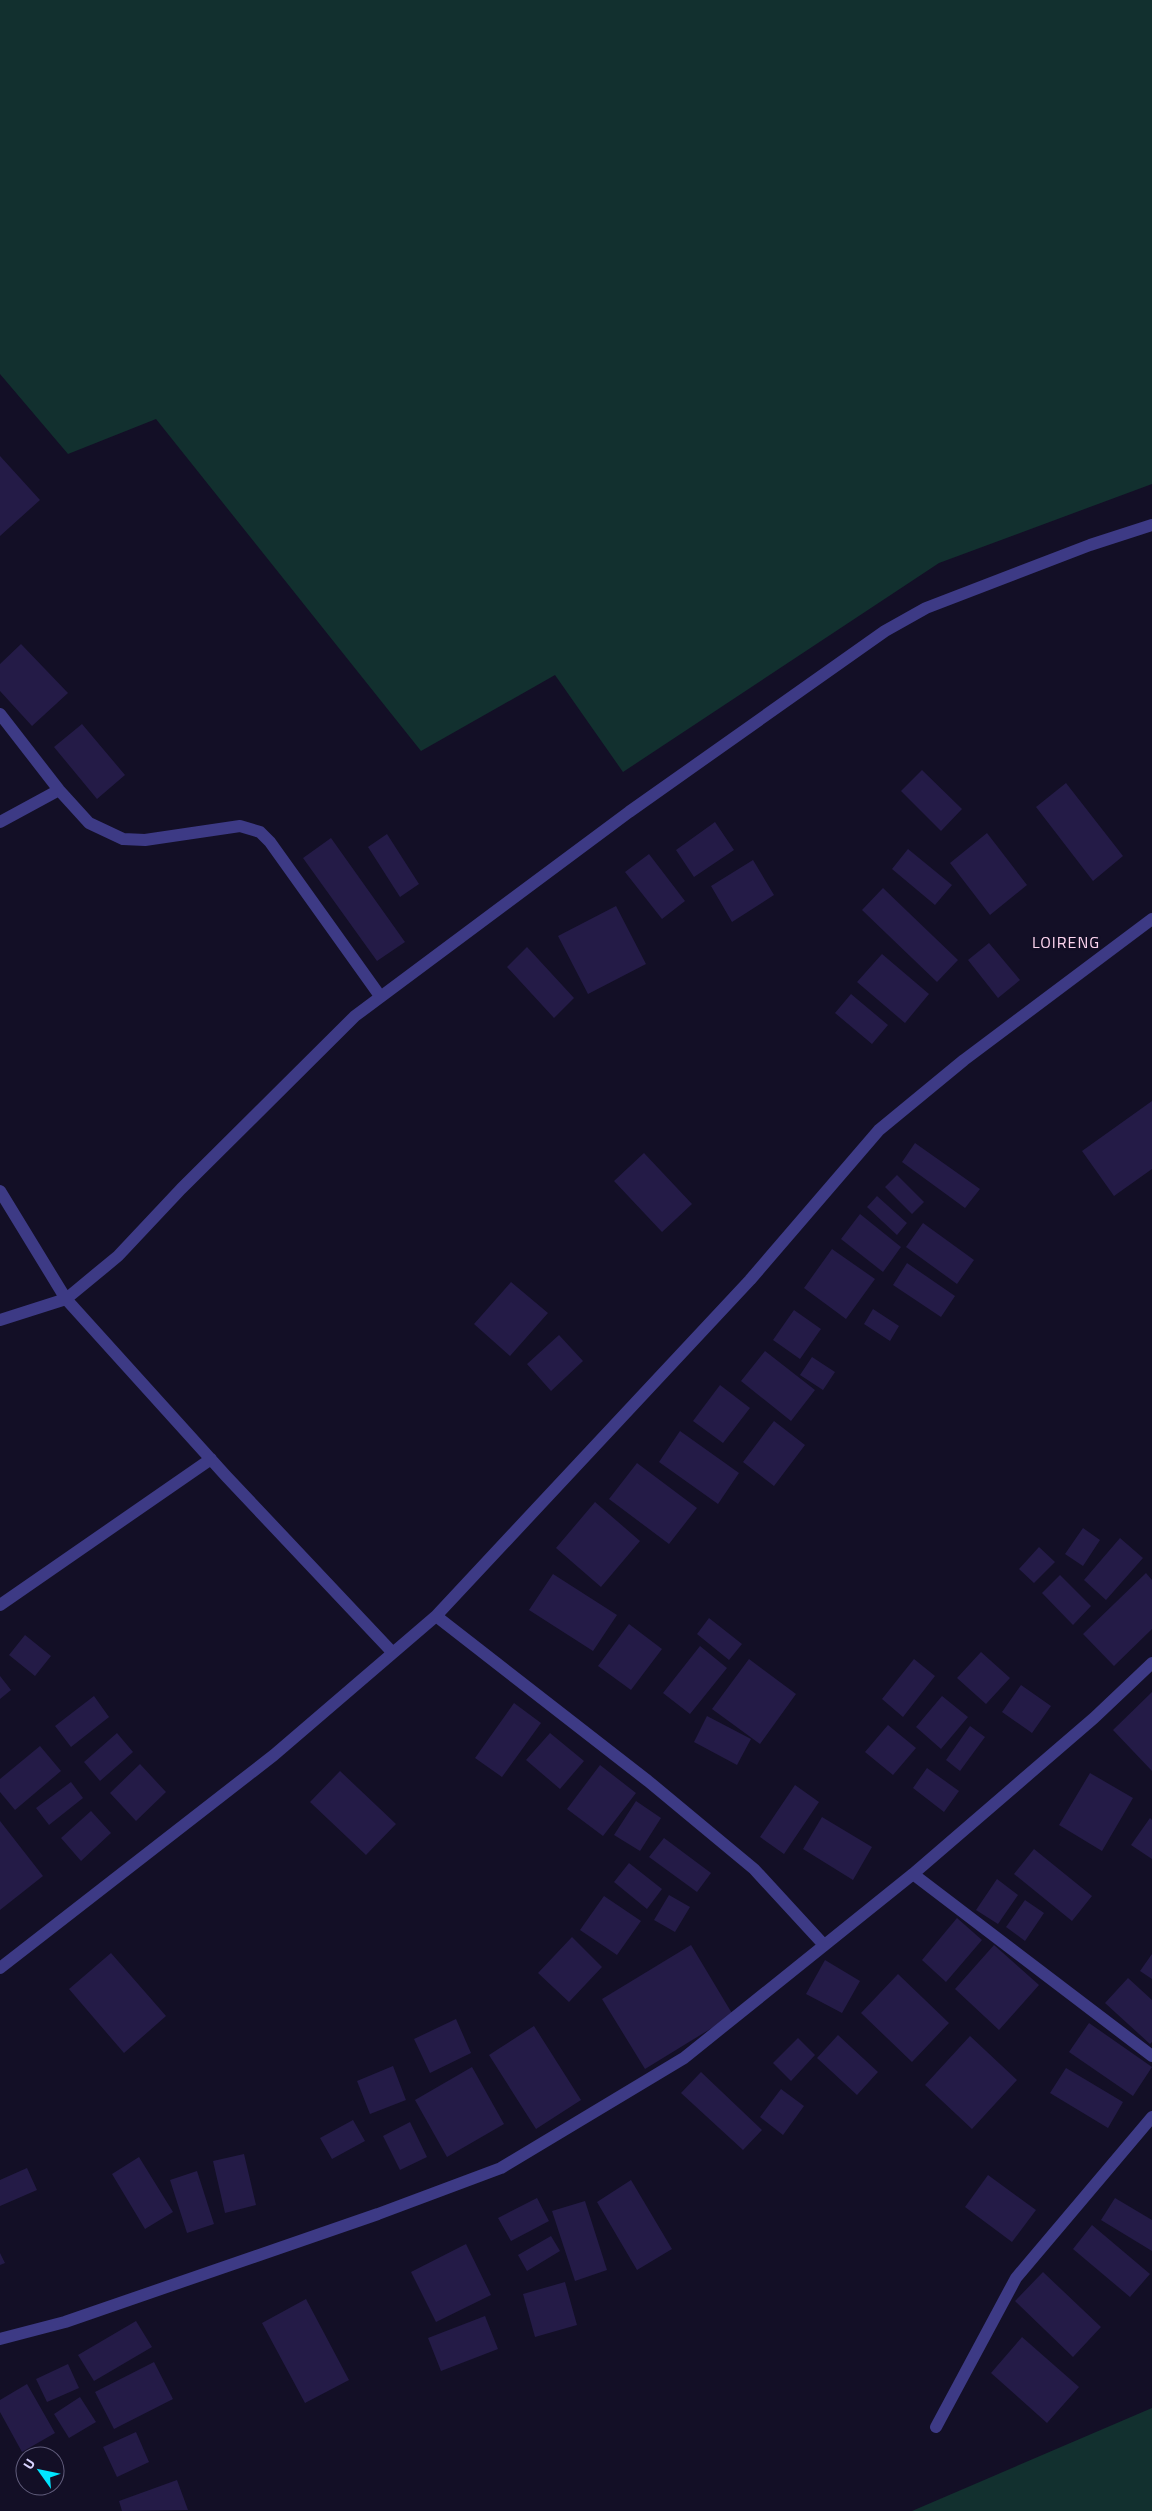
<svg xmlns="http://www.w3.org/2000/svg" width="1152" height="2511" font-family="'Titillium Web',sans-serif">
  <rect width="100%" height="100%" fill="#130f26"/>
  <!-- green -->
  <path fill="#12302f" d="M 0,0 L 1152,0 L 1152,484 L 939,563 L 623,772 L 555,675 L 421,751 L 156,419 L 68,454 L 0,374 Z
    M 1152,2408 L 1152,2511 L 912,2511 Z"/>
  <!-- building -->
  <path fill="#241b47" d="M 0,456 L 40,500 L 0,536 Z
    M 21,644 L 68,693 L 32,726 L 0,691 L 0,664 Z
    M 82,724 L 125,775 L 97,799 L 54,747 Z
    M 922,770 L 962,809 L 941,831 L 901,791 Z
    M 1066,783 L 1123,856 L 1093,881 L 1036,807 Z
    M 715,822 L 734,850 L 694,877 L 676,850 Z
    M 987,833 L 1027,885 L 990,915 L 950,863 Z
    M 387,834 L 419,884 L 400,897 L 368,847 Z
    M 331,838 L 405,942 L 377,961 L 303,858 Z
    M 908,849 L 952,885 L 935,905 L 892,869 Z
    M 649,854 L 685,901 L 662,919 L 625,872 Z
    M 753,860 L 774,895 L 732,922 L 711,886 Z
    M 883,888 L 958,960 L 937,982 L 862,910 Z
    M 616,906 L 646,964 L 588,994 L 558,936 Z
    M 989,943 L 1020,980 L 998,998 L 968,960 Z
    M 527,947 L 574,998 L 554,1018 L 507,967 Z
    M 882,954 L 929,994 L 905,1023 L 857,982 Z
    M 851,994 L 888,1025 L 872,1044 L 835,1013 Z
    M 1152,1101 L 1152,1169 L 1114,1196 L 1082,1151 Z
    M 915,1143 L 980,1189 L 965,1208 L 902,1162 Z
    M 644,1153 L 692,1204 L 662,1232 L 614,1181 Z
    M 897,1175 L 924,1202 L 912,1214 L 885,1187 Z
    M 877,1196 L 907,1223 L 897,1235 L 867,1207 Z
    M 860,1214 L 901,1247 L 883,1272 L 841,1239 Z
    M 923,1223 L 974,1260 L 957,1284 L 906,1247 Z
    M 832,1249 L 875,1279 L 846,1319 L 804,1288 Z
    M 907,1263 L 955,1296 L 941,1317 L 893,1285 Z
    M 511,1282 L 548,1313 L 510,1356 L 474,1324 Z
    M 873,1309 L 899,1326 L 890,1341 L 864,1324 Z
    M 794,1310 L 821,1329 L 800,1359 L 773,1340 Z
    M 559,1335 L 583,1361 L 551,1391 L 527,1364 Z
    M 765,1351 L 815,1390 L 791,1421 L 741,1381 Z
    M 812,1357 L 835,1372 L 823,1390 L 800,1375 Z
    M 720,1385 L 750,1408 L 723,1443 L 693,1421 Z
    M 774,1421 L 805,1445 L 774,1486 L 743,1462 Z
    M 680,1431 L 739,1473 L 718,1504 L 659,1462 Z
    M 637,1463 L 697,1508 L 669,1544 L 609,1499 Z
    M 595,1502 L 640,1541 L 601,1587 L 556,1548 Z
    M 1083,1528 L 1100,1540 L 1083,1566 L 1065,1554 Z
    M 1120,1538 L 1143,1558 L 1106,1600 L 1084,1580 Z
    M 1039,1547 L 1055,1562 L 1034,1583 L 1019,1569 Z
    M 1146,1573 L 1152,1580 L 1152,1629 L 1114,1666 L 1083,1634 Z
    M 553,1574 L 617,1615 L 593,1651 L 529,1610 Z
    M 1060,1575 L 1091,1606 L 1073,1625 L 1042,1593 Z
    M 709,1618 L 742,1644 L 729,1660 L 697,1634 Z
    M 629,1624 L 662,1649 L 631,1690 L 598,1666 Z
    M 25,1635 L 51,1656 L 35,1676 L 9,1655 Z
    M 700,1646 L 727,1668 L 690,1714 L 663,1693 Z
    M 981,1652 L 1010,1678 L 986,1704 L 957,1678 Z
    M 749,1659 L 796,1694 L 760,1744 L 712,1709 Z
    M 914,1659 L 935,1676 L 903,1717 L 882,1699 Z
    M 0,1676 L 11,1690 L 0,1699 Z
    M 1021,1685 L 1051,1706 L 1032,1733 L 1002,1712 Z
    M 1152,1692 L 1152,1771 L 1113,1730 Z
    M 94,1696 L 109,1717 L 71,1747 L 55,1726 Z
    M 942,1696 L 968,1717 L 941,1749 L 916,1727 Z
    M 514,1703 L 541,1723 L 502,1777 L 475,1758 Z
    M 707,1716 L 751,1739 L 737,1765 L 694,1742 Z
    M 888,1725 L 916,1748 L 893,1775 L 865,1752 Z
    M 970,1726 L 985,1737 L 960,1771 L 946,1760 Z
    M 117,1733 L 133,1752 L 100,1781 L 84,1762 Z
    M 550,1733 L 584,1761 L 560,1789 L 526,1760 Z
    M 40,1746 L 61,1771 L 15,1810 L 0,1792 L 0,1779 Z
    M 140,1764 L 166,1792 L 136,1821 L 110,1793 Z
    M 600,1765 L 636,1793 L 603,1836 L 567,1809 Z
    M 927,1768 L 959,1791 L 944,1812 L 913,1788 Z
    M 340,1771 L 396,1824 L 366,1855 L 310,1802 Z
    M 1090,1773 L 1133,1798 L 1102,1851 L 1059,1825 Z
    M 71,1782 L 83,1798 L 49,1825 L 36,1808 Z
    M 795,1785 L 819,1802 L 784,1854 L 760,1837 Z
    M 636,1801 L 661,1818 L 640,1851 L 614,1835 Z
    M 91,1811 L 111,1833 L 81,1861 L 61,1838 Z
    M 822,1817 L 872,1847 L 853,1880 L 803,1849 Z
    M 1150,1818 L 1152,1820 L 1152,1859 L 1131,1845 Z
    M 0,1821 L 43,1876 L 0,1910 Z
    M 664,1838 L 711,1873 L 697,1892 L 649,1857 Z
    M 1034,1849 L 1092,1896 L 1072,1921 L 1014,1874 Z
    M 629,1863 L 662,1889 L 647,1909 L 614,1882 Z
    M 997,1879 L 1018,1895 L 998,1924 L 976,1910 Z
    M 669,1895 L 690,1907 L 675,1932 L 654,1920 Z
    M 604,1896 L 641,1921 L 617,1955 L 580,1930 Z
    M 1025,1900 L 1044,1913 L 1025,1941 L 1006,1927 Z
    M 957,1918 L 982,1940 L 946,1982 L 922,1960 Z
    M 572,1937 L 602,1967 L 569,2002 L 538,1973 Z
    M 691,1945 L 733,2015 L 645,2069 L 602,1999 Z
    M 994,1945 L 1039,1985 L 999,2030 L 955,1989 Z
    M 111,1953 L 166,2016 L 124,2053 L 69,1989 Z
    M 1152,1954 L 1152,1979 L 1140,1971 Z
    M 825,1960 L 860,1981 L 842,2013 L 806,1994 Z
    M 898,1974 L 949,2023 L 912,2062 L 861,2013 Z
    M 1128,1978 L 1152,2000 L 1152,2042 L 1150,2044 L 1105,2003 Z
    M 456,2019 L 471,2053 L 430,2073 L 414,2039 Z
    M 1089,2023 L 1152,2067 L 1133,2096 L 1069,2052 Z
    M 534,2026 L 581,2100 L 536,2129 L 489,2055 Z
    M 838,2035 L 878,2072 L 857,2095 L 817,2058 Z
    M 970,2036 L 1017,2080 L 972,2129 L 925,2085 Z
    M 798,2038 L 815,2055 L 791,2081 L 773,2063 Z
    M 393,2066 L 406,2100 L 370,2114 L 357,2081 Z
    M 472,2067 L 504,2124 L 447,2157 L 415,2100 Z
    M 1066,2068 L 1123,2102 L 1108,2128 L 1050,2093 Z
    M 701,2072 L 762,2130 L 743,2150 L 681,2093 Z
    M 781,2089 L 804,2106 L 783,2135 L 760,2117 Z
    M 353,2120 L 365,2141 L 332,2159 L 320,2138 Z
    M 410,2122 L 427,2157 L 400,2170 L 383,2136 Z
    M 244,2154 L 256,2205 L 225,2213 L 213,2161 Z
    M 139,2157 L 173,2212 L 145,2229 L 112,2174 Z
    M 27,2168 L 37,2190 L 0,2206 L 0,2180 Z
    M 197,2171 L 214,2224 L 187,2233 L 170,2180 Z
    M 988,2175 L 1036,2210 L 1012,2242 L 965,2207 Z
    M 631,2180 L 672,2249 L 637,2270 L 597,2202 Z
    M 537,2198 L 549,2221 L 511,2241 L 498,2218 Z
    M 1115,2198 L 1152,2220 L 1152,2251 L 1101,2220 Z
    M 585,2201 L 607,2270 L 575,2281 L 552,2211 Z
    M 1092,2225 L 1150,2274 L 1130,2297 L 1073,2249 Z
    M 551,2236 L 560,2251 L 527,2271 L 518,2255 Z
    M 466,2244 L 491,2295 L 436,2322 L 411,2272 Z
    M 0,2253 L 5,2263 L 0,2265 Z
    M 1043,2272 L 1101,2327 L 1073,2357 L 1015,2301 Z
    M 565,2282 L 577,2325 L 535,2337 L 523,2294 Z
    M 306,2299 L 349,2380 L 305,2403 L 262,2323 Z
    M 485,2316 L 498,2349 L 441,2371 L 428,2338 Z
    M 136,2321 L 152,2347 L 94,2381 L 78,2355 Z
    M 1022,2337 L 1079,2387 L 1047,2423 L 991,2373 Z
    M 154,2362 L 173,2399 L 114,2429 L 95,2392 Z
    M 68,2364 L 79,2388 L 47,2402 L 36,2379 Z
    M 27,2384 L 55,2433 L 22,2452 L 0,2412 L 0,2400 Z
    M 80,2397 L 96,2422 L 69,2438 L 54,2414 Z
    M 136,2432 L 149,2462 L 117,2477 L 103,2447 Z
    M 177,2480 L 188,2510 L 122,2511 L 119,2501 Z"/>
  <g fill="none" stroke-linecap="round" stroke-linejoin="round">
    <!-- minor -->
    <path stroke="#3d3a85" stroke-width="12" d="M 0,714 L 59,790 L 89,823 L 123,839 L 145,840 L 240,826 L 260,832 L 270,842 L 380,996
      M 0,822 L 59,790
      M 0,1191 L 66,1299 L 226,1476 L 393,1653
      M 0,1320 L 66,1299 L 118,1256 L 181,1189 L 355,1016 L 629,812 L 885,631 L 926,608 L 1090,545 L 1152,525
      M 0,1605 L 211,1459
      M 436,1616 L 648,1781 L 754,1869 L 824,1945
      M 913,1874 L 1152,2056
      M 0,1968 L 274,1755 L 436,1616 L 750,1280 L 879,1130 L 964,1060 L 1152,919
      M 0,2339 L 65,2322 L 378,2214 L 501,2168 L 684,2058 L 913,1874 L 1094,1718 L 1152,1663
      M 936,2427 L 1016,2278 L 1152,2117"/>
  </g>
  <g text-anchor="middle" stroke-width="4.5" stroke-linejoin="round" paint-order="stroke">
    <!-- quarter labels -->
    <g font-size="16" letter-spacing="1" fill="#ffd6f0" stroke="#130f26">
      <text x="1066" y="948">LOIRENG</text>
    </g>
  </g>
  <!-- north arrow -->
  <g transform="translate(40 2471) rotate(303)"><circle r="24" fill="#130f26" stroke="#625e7d"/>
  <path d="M0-4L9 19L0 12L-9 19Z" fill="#00e5ff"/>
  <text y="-8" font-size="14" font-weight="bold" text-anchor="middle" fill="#d9d4ff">U</text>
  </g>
</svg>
